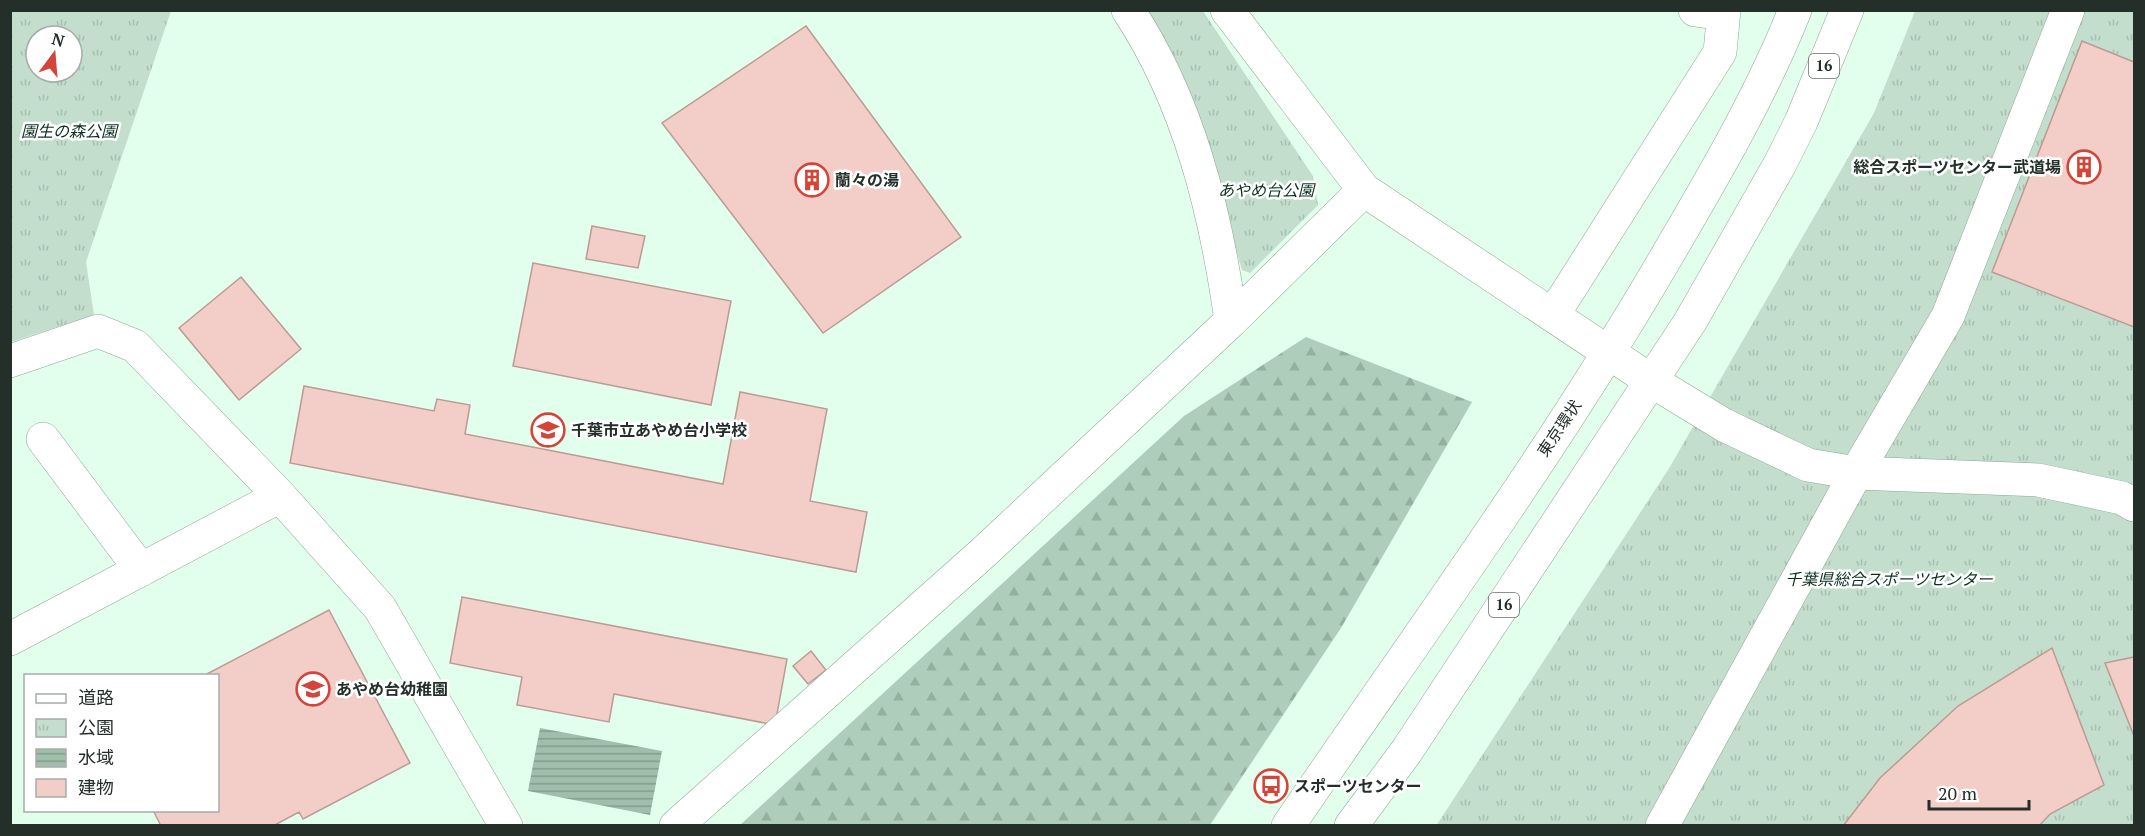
<svg xmlns="http://www.w3.org/2000/svg" width="2145" height="836" font-family="'PT Serif','Noto Sans JP',serif">
  <defs>
    <pattern id="forest-firs" width="22" height="20" patternUnits="userSpaceOnUse" patternTransform="scale(1.5)"><rect width="22" height="20" fill="#aecdba"/><path d="M5 1l3.5 6h-7zM16 11l3.5 6h-7z" fill="#96b0a0"/></pattern>
    <pattern id="park-tufts" width="24" height="20" patternUnits="userSpaceOnUse" patternTransform="scale(1.5)"><rect width="24" height="20" fill="#c3decd"/><path d="M3 7l-1-3M5 7V3M7 7l1-3M15 17l-1-3M17 17v-4M19 17l1-3" fill="none" stroke="#a7bfb0"/></pattern>
    <pattern id="water-rules" width="6" height="5" patternUnits="userSpaceOnUse" patternTransform="scale(1.5)"><rect width="6" height="5" fill="#a0bfab"/><path d="M0 2.5h6" fill="none" stroke="#829c8b"/></pattern>
  </defs>
  <rect width="100%" height="100%" fill="#e2ffed"/>
  <!-- forest -->
  <path fill="url(#forest-firs)" d="M 1306,337 L 1472,402 L 1341,628 L 1210,825 L 740,825 L 1184,416 Z"/>
  <!-- park -->
  <path fill="url(#park-tufts)" fill-rule="evenodd" d="M 10,11 L 171,11 L 86,262 L 94,315 L 11,342 ZM 36,36 L 72,36 L 72,72 L 36,72 Z
    M 1143,11 L 1203,11 L 1313,176 L 1318,205 L 1250,273 L 1242,270 L 1198,122 Z
    M 1915,11 L 2134,11 L 2134,825 L 1436,826 L 1668,470 L 1874,113 Z"/>
  <!-- pitch -->
  <path fill="#c3decd" d="M 2092,801 L 2134,824 L 2134,825 L 2079,825 Z"/>
  <!-- water -->
  <path fill="url(#water-rules)" d="M 540,728 L 662,751 L 650,815 L 528,791 Z"/>
  <!-- building -->
  <path fill="#f3cec8" stroke="#bb9b96" stroke-width="1.5" d="M 806,26 L 961,237 L 823,333 L 662,123 Z
    M 2082,41 L 2134,62 L 2134,327 L 1992,272 Z
    M 592,226 L 645,236 L 638,268 L 586,259 Z
    M 533,263 L 731,301 L 711,405 L 513,366 Z
    M 241,277 L 301,349 L 239,400 L 179,328 Z
    M 304,386 L 434,411 L 437,399 L 470,405 L 465,434 L 723,484 L 740,392 L 827,409 L 810,501 L 867,512 L 856,572 L 290,463 Z
    M 462,597 L 787,659 L 775,725 L 614,694 L 609,722 L 517,705 L 522,677 L 450,663 Z
    M 329,610 L 410,763 L 303,819 L 299,812 L 273,826 L 161,826 L 153,810 L 218,810 L 218,676 L 203,676 Z
    M 2052,648 L 2104,785 L 2050,814 L 2039,826 L 1843,826 L 1880,778 L 1958,706 Z
    M 811,651 L 826,670 L 808,684 L 793,666 Z
    M 2134,657 L 2134,736 L 2105,663 Z"/>
  <g fill="none" stroke-linecap="round" stroke-linejoin="round">
    <defs>
      <path id="minor" d="M 1128,10 C 1189,102 1216,213 1231,321
        M 1227,10 L 1364,190 L 1650,380 L 1724,425 L 1808,465 L 1856,473 L 2038,480 L 2122,498 L 2134,505
        M 1695,10 L 1724,14
        M 1553,315 L 1720,52 L 1724,10
        M 10,361 L 98,331 L 135,346 L 280,496 L 380,608 L 506,826
        M 43,439 L 141,570
        M 10,639 L 280,496
        M 676,826 L 983,553 L 1231,321 L 1364,190
        M 1662,826 L 1856,473 L 1948,316 L 2068,10"/>
      <path id="highway" d="M 1288,826 C 1417,637 1553,452 1668,254 C 1714,175 1761,96 1795,10
        M 1351,826 L 1406,752 L 1690,322 L 1780,164 L 1801,122 L 1847,10"/>
    </defs>
    <!-- minor casing -->
    <use href="#minor" stroke="#8da897" stroke-width="34"/>
    <!-- highway casing -->
    <use href="#highway" stroke="#8da897" stroke-width="34"/>
    <!-- minor -->
    <use href="#minor" stroke="#fff" stroke-width="33"/>
    <!-- highway -->
    <use href="#highway" stroke="#fff" stroke-width="33"/>
  </g>
  <!-- icons -->
  <defs>
    <symbol id="building-ring" viewBox="-11 -11 22 22"><circle r="9.5" fill="#fff" stroke="#d34539" stroke-width="1.5"/><path d="M-4-6H4V6H1V3H-1V6H-4ZM-2.5-4.3h1.7v1.8h-1.7ZM.8-4.3h1.7v1.8H.8ZM-2.5-1h1.7V.8h-1.7ZM.8-1h1.7V.8H.8Z" fill="#d34539"/></symbol>
    <symbol id="school-ring" viewBox="-11 -11 22 22"><circle r="9.5" fill="#fff" stroke="#d34539" stroke-width="1.5"/><path d="M0-5L7-2L0 1L-7-2ZM-4 1L0 2.5L4 1V4Q0 6-4 4Z" fill="#d34539"/></symbol>
    <symbol id="bus-ring" viewBox="-11 -11 22 22"><circle r="9.5" fill="#fff" stroke="#d34539" stroke-width="1.5"/><path d="M-5-6H5V4H4V6H2V4H-2V6H-4V4H-5ZM-3.5-4V0h7V-4ZM-3.5 1.2v1.5H-2V1.2ZM2 1.2v1.5H3.5V1.2Z" fill="#d34539"/></symbol>
  </defs>
  <g fill-rule="evenodd">
    <use href="#building-ring" x="2065" y="148" width="38" height="38"/>
    <use href="#building-ring" x="793" y="161" width="38" height="38"/>
    <use href="#school-ring" x="529" y="411" width="38" height="38"/>
    <use href="#school-ring" x="294" y="670" width="38" height="38"/>
    <use href="#bus-ring" x="1252" y="767" width="38" height="38"/>
  </g>
  <g text-anchor="middle" stroke-width="5" stroke-linejoin="round" paint-order="stroke">
    <!-- shield labels -->
    <g fill="#fff" stroke="#666d69" stroke-width="1.5">
      <rect x="1809" y="54" width="30" height="24" rx="4.5"/>
      <rect x="1489" y="593" width="30" height="24" rx="4.5"/>
    </g>
    <g font-size="15" font-weight="bold" fill="#242f29">
      <text x="1824" y="71">16</text>
      <text x="1504" y="610">16</text>
    </g>
    <!-- park labels -->
    <g font-size="16" font-style="italic" fill="#08321e" stroke="#fff">
      <text x="69" y="137">園生の森公園</text>
      <text x="1266" y="196">あやめ台公園</text>
      <text x="1889" y="585">千葉県総合スポーツセンター</text>
    </g>
    <!-- poi labels -->
    <g font-size="16" font-weight="bold" fill="#242f29" stroke="#fff" text-anchor="start">
      <text x="2061" y="173" text-anchor="end">総合スポーツセンター武道場</text>
      <text x="835" y="186">蘭々の湯</text>
      <text x="571" y="436">千葉市立あやめ台小学校</text>
      <text x="336" y="695">あやめ台幼稚園</text>
      <text x="1294" y="792">スポーツセンター</text>
    </g>
    <!-- street labels -->
    <g font-size="16" fill="#242f29" stroke="#fff">
      <text transform="translate(1559 428) rotate(-56)" y="6">東京環状</text>
    </g>
  </g>
  <!-- border -->
  <rect width="2145" height="836" fill="none" stroke="#242f29" stroke-width="24"/>
  <!-- legend -->
  <rect x="24" y="674" width="195" height="138" fill="#ffffff" stroke="#a7aca9" stroke-width="1.5"/>
  <rect x="36" y="694" width="30" height="9" fill="#ffffff" stroke="#a7aca9" stroke-width="1.5"/>
  <text x="78" y="704" font-size="18" fill="#242f29">道路</text>
  <rect x="36" y="719" width="30" height="18" fill="url(#park-tufts)" stroke="#a7aca9" stroke-width="1.5"/>
  <text x="78" y="734" font-size="18" fill="#242f29">公園</text>
  <rect x="36" y="749" width="30" height="18" fill="url(#water-rules)" stroke="#a7aca9" stroke-width="1.5"/>
  <text x="78" y="764" font-size="18" fill="#242f29">水域</text>
  <rect x="36" y="779" width="30" height="18" fill="#f3cec8" stroke="#a7aca9" stroke-width="1.5"/>
  <text x="78" y="794" font-size="18" fill="#242f29">建物</text>
  <!-- north arrow -->
  <g transform="translate(54 54) rotate(16)"><circle r="28" fill="#ffffff" stroke="#a7aca9" stroke-width="1.5"/>
  <path d="M0-4.5L10 22L0 15L-10 22Z" fill="#d34539"/>
  <text y="-9" font-size="16" font-weight="bold" text-anchor="middle" fill="#242f29">N</text>
  </g>
  <!-- scale -->
  <path d="M1929 800v9h100v-9" fill="none" stroke="#242f29" stroke-width="3"/>
  <text x="1938" y="800" font-size="18" fill="#242f29" stroke="#ffffff" stroke-width="4.5" paint-order="stroke">20 m</text>
</svg>
